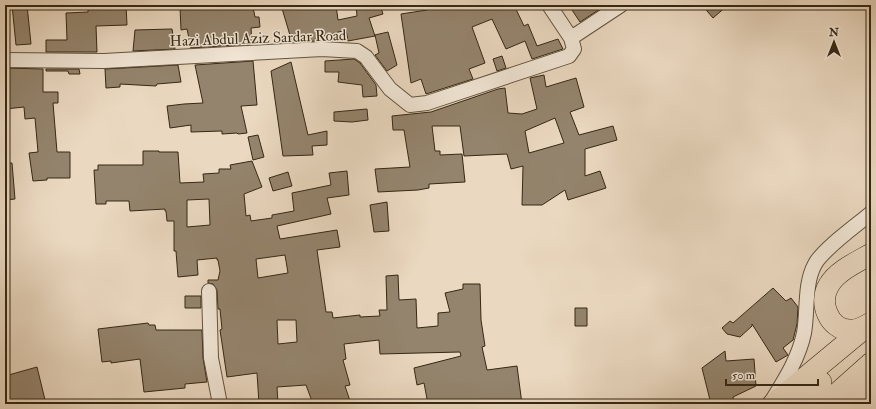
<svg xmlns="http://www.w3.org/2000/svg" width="876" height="409" font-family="'IM FELL Double Pica',serif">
  <rect width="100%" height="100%" fill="#ead8c0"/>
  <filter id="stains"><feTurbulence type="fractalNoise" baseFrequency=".005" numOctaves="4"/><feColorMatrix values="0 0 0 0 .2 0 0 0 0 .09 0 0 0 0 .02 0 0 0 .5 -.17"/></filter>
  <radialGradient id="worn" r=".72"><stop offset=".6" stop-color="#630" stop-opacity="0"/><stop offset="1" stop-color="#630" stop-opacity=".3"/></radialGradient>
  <!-- building -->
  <path fill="#94846d" stroke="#362814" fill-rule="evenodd" d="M 12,5 L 27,5 L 31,44 L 16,45 Z
    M 88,5 L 126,5 L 127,25 L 96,26 L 97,52 L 46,52 L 46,40 L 67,40 L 66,13 L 88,12 Z
    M 281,5 L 336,5 L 338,20 L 357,16 L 356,5 L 380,5 L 383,14 L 369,18 L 375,36 L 348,41 L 346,30 L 316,38 L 317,41 L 292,42 Z
    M 425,5 L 514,5 L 524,26 L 528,24 L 537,46 L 558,39 L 563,49 L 532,59 L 525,41 L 506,49 L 492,19 L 472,27 L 485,63 L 469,69 L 473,79 L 426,94 L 421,79 L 411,83 L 401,14 L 427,10 Z
    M 580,5 L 606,5 L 580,22 L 572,10 Z
    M 702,5 L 728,5 L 713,18 Z
    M 204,6 L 204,9 L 253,7 L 255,17 L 259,17 L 260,27 L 251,28 L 252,44 L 191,48 L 187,29 L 181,30 L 180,7 Z
    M 172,29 L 175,49 L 133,51 L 135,30 Z
    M 388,32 L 397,65 L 387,71 L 375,55 L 379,53 L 375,35 Z
    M 502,56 L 506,68 L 497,71 L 493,59 Z
    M 354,59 L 360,63 L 376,85 L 377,96 L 363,97 L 362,85 L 338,82 L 339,72 L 325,72 L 325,61 Z
    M 253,61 L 257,105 L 241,106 L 247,133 L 238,134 L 237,133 L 222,134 L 222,131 L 191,132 L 191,125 L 170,128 L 167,106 L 184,104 L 203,103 L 195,65 Z
    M 291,62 L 308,135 L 327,131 L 327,145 L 312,146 L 313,155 L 283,156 L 271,71 Z
    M 178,65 L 181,82 L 157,84 L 156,86 L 120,84 L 120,87 L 106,88 L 105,69 Z
    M 5,68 L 43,69 L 43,92 L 58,92 L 58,103 L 53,103 L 57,152 L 70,152 L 70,178 L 47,178 L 47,180 L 33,181 L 29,153 L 38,152 L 35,118 L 25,119 L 24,107 L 5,109 Z
    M 46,69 L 79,69 L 80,74 L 69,74 L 68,71 L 46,71 Z
    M 544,75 L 546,87 L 576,78 L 584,107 L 570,112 L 579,135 L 613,126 L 617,140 L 585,149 L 585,176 L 600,171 L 606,188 L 568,200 L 565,190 L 542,205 L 522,205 L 523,166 L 511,169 L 507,154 L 464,156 L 460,126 L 432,126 L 435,151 L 440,151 L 440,155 L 462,154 L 465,182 L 429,184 L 429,188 L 418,190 L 378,192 L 375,169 L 410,167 L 404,130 L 393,130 L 392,116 L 431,112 L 498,89 L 505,88 L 508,113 L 522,114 L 537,109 L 530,78 ZM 555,118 L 564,143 L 529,153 L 525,131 Z
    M 367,109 L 368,120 L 352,122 L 334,121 L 334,112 Z
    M 258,135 L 264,157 L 253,160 L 248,137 Z
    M 143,151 L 159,151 L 159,152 L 178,152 L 180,183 L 204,182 L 203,174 L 219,173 L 219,169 L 231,169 L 230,165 L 252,161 L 262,187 L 244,194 L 246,216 L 250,215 L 251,221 L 272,218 L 272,215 L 294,211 L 292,193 L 331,185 L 329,173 L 347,171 L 349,195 L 327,198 L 331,214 L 277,226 L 280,239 L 337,230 L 340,247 L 317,250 L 326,312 L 332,312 L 333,318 L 360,315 L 360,317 L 380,316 L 379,310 L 387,310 L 386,276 L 398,275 L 399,300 L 416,299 L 417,328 L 438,326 L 438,313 L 450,312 L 445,293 L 463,289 L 463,284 L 480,284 L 481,320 L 485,346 L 482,347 L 487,370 L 517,366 L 522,404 L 428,404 L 424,383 L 417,385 L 414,368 L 461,356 L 460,352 L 380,354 L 379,340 L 344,344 L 346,359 L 343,360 L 350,385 L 345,386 L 351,404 L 313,404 L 306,385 L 277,387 L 278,404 L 259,404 L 257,373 L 227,377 L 220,330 L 222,329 L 220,309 L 218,309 L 217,290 L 213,284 L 208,283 L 208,280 L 218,280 L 220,271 L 218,260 L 217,260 L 217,258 L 197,260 L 198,275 L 178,277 L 176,251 L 174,251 L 174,221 L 167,221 L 166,211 L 165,211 L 165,209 L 130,211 L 129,201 L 106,201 L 106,204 L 96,204 L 94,170 L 98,170 L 98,165 L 143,165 ZM 209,199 L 210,225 L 187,227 L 187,200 ZM 285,255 L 288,273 L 258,278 L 256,259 ZM 277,320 L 296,320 L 297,342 L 278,344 Z
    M 5,163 L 12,163 L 15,199 L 5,200 Z
    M 288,172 L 292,186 L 273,191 L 269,178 Z
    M 387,202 L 389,231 L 374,232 L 370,205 Z
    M 773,288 L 786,301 L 791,298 L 798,307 L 797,324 L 793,340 L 783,348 L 788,355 L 776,362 L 752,324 L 752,326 L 740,337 L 727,334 L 722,328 L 730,321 L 733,323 Z
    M 185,296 L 201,296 L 201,308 L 185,308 Z
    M 575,308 L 587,308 L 587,326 L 575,326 Z
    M 148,323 L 149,325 L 155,325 L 156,330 L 202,330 L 203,358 L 207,382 L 185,384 L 185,388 L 144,392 L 140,359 L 111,363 L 111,361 L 102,362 L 98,329 Z
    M 725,351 L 726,361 L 754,359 L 756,386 L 733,397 L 734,402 L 727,404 L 711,404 L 702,368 Z
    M 37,367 L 46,404 L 6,404 L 5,376 Z"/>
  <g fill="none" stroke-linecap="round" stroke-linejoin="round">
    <defs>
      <path id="minor" d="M 549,5 L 571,38 L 621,5
        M 5,60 L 104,61 L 322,49 L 357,51 L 366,57 L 390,89 L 410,105 L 427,103 L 569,56 L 574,49 L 571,38
        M 209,291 L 211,358 L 220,404
        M 773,399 C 786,378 799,357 804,333 C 808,311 804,284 815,264 C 823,249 857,225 871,213"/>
      <path id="highway" d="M 871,323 C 865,326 858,331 850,330 C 829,330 818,302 829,285 C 837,271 857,262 871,254
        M 773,404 L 866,327
        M 796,404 L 821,382
        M 825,404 L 871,363
        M 847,404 L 871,383"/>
    </defs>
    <!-- minor casing -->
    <use href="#minor" stroke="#63543f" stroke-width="16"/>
    <!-- highway casing -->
    <use href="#highway" stroke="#362814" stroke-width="22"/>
    <!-- minor -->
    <use href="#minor" stroke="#f1e6d6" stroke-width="14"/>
    <!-- highway -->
    <use href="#highway" stroke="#ead8c0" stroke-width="21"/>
  </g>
  <g text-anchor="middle" stroke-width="3" stroke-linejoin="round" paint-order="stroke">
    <!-- street labels -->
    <g font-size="15" fill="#362814" stroke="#f1e6d6">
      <text transform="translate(258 38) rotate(-2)" y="5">Hazi Abdul Aziz Sardar Road</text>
    </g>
  </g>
  <!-- margin -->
  <rect width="876" height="409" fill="none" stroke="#ead8c0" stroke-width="20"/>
  <rect x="6" y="6" width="864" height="397" fill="none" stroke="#362814" stroke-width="2"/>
  <rect x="10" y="10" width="856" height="389" fill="none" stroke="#362814"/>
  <!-- north arrow -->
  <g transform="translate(834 42)" stroke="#f1e6d6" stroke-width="3" paint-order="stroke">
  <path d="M0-3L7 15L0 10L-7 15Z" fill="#362814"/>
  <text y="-6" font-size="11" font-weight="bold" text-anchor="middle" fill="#362814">N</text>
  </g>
  <!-- scale -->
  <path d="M726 379v6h92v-6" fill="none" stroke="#362814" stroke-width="2"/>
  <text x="732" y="379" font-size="12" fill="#362814" stroke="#f1e6d6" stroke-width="3" paint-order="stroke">50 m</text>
  <rect width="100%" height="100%" filter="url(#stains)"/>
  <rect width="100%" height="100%" fill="url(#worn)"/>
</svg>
